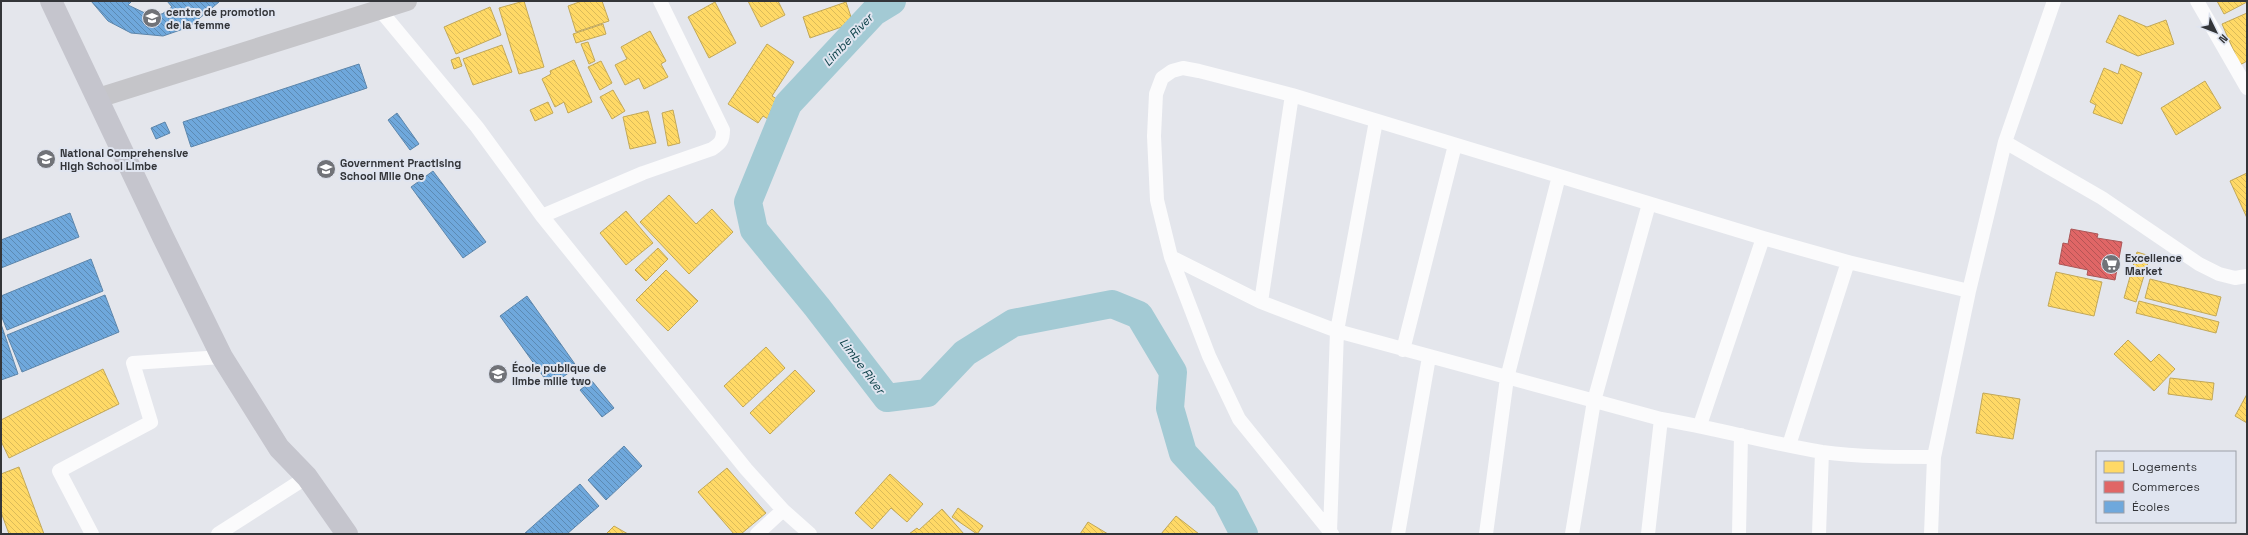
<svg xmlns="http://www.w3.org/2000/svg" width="2248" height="535" font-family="'Space Grotesk',sans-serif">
  <defs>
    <pattern id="homes-back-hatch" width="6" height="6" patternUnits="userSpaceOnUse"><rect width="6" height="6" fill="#ffd966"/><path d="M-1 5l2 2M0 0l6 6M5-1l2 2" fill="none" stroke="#dbbb59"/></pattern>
    <pattern id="shops-back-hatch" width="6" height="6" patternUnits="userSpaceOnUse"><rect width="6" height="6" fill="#e06666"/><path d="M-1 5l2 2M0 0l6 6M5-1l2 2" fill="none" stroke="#b65555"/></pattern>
    <pattern id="schools-back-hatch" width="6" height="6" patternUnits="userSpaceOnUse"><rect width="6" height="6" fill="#6fa8dc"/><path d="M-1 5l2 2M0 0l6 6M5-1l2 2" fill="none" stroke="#5c8ab3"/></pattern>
  </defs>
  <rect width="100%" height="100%" fill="#e4e6ec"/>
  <!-- homes -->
  <path fill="url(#homes-back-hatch)" stroke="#c2a858" d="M 524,1 L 544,67 L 519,74 L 499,8 Z
    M 582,1 L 602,1 L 609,21 L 576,32 L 568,6 Z
    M 748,1 L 778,1 L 785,15 L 761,27 Z
    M 2217,1 L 2247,1 L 2247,2 L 2224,14 Z
    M 715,2 L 736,43 L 709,58 L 688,17 Z
    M 846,2 L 853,23 L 810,38 L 803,17 Z
    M 490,7 L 501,35 L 456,54 L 444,27 Z
    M 2247,13 L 2247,61 L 2240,65 L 2222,24 Z
    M 2119,15 L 2147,27 L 2166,20 L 2174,44 L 2138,56 L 2106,42 Z
    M 603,24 L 606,34 L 576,43 L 573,34 Z
    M 650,31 L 666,61 L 661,64 L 668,77 L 644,89 L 639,78 L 625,85 L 615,65 L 627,59 L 621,47 Z
    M 588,42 L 595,61 L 589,64 L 581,44 Z
    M 767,44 L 794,62 L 772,96 L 780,101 L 768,119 L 763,116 L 758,123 L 728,104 Z
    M 502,45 L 512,72 L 473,85 L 463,59 Z
    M 459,57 L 462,66 L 454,69 L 451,60 Z
    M 574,60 L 592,102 L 568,113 L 564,102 L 555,107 L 542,79 L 551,74 L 550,71 Z
    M 601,61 L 612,83 L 600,90 L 588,67 Z
    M 2121,64 L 2142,73 L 2122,124 L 2093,113 L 2096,105 L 2090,102 L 2104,68 L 2118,74 Z
    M 2205,81 L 2221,108 L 2176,135 L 2161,108 Z
    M 613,90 L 625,111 L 612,119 L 600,97 Z
    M 548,102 L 553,113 L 535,121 L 530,110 Z
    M 673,110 L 680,143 L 668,146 L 662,113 Z
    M 648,111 L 656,143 L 630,149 L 623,117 Z
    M 2247,173 L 2247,218 L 2230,181 Z
    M 669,195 L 696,224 L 712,209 L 733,232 L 689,274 L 640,222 Z
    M 626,211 L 653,243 L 626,265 L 600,233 Z
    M 658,248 L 668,259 L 646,281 L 635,270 Z
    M 2137,252 L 2150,256 L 2136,302 L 2124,298 Z
    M 666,270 L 698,301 L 668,331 L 636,300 Z
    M 2056,272 L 2102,282 L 2094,316 L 2048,306 Z
    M 2150,279 L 2221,297 L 2216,316 L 2145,298 Z
    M 2139,301 L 2219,322 L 2216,333 L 2136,313 Z
    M 2128,340 L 2151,362 L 2159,354 L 2175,369 L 2154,391 L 2114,354 Z
    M 766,347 L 785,368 L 743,407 L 724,386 Z
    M 103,369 L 119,404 L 9,458 L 1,441 L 1,420 Z
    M 795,370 L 815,391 L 770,434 L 750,413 Z
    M 2170,378 L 2214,383 L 2212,400 L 2168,394 Z
    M 1983,393 L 2020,399 L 2013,439 L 1976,433 Z
    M 2247,394 L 2247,423 L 2235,416 Z
    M 19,467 L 44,534 L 9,534 L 1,512 L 1,474 Z
    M 727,468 L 766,513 L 741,534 L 734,534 L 698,492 Z
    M 890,474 L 923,504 L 907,522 L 891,508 L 872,529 L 855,513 Z
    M 958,508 L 983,526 L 977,534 L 952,517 Z
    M 942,509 L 964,534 L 909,534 L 917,528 L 919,530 Z
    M 1176,516 L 1199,534 L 1161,534 Z
    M 1088,522 L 1108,534 L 1080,534 Z
    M 614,526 L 628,534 L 606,534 Z"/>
  <!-- shops -->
  <path fill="url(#shops-back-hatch)" stroke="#ac5758" d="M 2071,229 L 2098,234 L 2097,238 L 2122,242 L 2115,280 L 2087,275 L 2088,270 L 2059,264 L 2063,243 L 2068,244 Z"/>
  <!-- schools -->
  <path fill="url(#schools-back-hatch)" stroke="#5d86ab" d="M 91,1 L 132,1 L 128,5 L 147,14 L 162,14 L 172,7 L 167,1 L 219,2 L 189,27 L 163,36 L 131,33 L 108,21 Z
    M 359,64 L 367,88 L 191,147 L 183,122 Z
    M 397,113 L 419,144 L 410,150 L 388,120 Z
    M 165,122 L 170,133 L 156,139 L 151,128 Z
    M 433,171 L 486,242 L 463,258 L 411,187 Z
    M 70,213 L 79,237 L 1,268 L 1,240 Z
    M 91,259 L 103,291 L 7,330 L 1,315 L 1,296 Z
    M 105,295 L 119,332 L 22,372 L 7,335 Z
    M 527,296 L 577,367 L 550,386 L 500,316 Z
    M 1,324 L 18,374 L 1,380 Z
    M 592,381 L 614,408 L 602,417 L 580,390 Z
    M 624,446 L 642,466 L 606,500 L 588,480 Z
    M 580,484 L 599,506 L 567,534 L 524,534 Z"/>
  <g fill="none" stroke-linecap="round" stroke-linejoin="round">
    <!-- river -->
    <path stroke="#a3cad4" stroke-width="28" d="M 892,1 L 874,12 L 788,104 L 748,202 L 754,230 L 817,307 L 887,398 L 927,393 L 965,353 L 1013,323 L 1112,304 L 1139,315 L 1173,372 L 1170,408 L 1183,453 L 1226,499 L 1244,534"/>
    <!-- street -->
    <path stroke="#fbfbfc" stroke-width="14" d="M 2197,1 L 2247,88
      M 380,10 L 477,127 L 542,216 L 746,469 L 783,510 L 810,534
      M 2005,142 L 2102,198 L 2199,264 L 2219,274 L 2235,278 L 2247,276
      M 542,216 L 643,173 L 712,149 C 721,143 723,140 723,130 L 660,1
      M 1171,257 L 1261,302 L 1337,331 L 1661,419 C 1715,428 1768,443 1822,452 C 1859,457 1897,457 1934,457
      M 1261,302 L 1292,95
      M 1403,350 L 1455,145
      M 1700,425 L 1763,238
      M 1789,445 L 1848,262
      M 1330,532 L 1337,331 L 1376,121
      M 92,534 L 59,471 L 151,422 L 133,363 L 222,357
      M 218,534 L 307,477
      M 757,534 L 783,510
      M 1332,534 L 1239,419 L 1209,356 L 1171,257 L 1157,200 L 1154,136 L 1156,94 L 1162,78 L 1172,71 L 1183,68 L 1199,71 L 1292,95 L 1763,238 L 1848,262 L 1969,291
      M 1398,534 L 1429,357
      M 1486,534 L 1507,378 L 1559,176
      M 1572,534 L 1594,401 L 1649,204
      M 1648,534 L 1661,419
      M 1739,534 L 1741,435
      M 1819,534 L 1822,452
      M 1931,534 L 1934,457 L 1969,291 L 2005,142 L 2054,1"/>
    <!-- secondary -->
    <path stroke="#c5c5c9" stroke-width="20" d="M 98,98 L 407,1"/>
    <!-- highway -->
    <path stroke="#c5c5cd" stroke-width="22" d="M 51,1 L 163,237 L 222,357 L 279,448 L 307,477 L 347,534"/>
  </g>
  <!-- icons -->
  <defs>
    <symbol id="university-disc" viewBox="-11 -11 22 22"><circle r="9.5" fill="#717378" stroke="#e0e5f0"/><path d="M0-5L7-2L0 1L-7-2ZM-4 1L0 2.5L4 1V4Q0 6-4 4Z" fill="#fff"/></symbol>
    <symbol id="school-disc" viewBox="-11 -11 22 22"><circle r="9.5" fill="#717378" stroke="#e0e5f0"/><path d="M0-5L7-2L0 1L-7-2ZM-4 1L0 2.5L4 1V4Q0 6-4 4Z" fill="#fff"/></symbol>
    <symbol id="supermarket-disc" viewBox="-11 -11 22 22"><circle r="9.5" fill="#717378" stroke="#e0e5f0"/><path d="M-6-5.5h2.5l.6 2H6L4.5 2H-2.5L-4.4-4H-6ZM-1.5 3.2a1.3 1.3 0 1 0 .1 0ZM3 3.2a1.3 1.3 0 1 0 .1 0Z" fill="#fff"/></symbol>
  </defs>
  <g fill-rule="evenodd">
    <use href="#university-disc" x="141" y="7" width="22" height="22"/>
    <use href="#school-disc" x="35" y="148" width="22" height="22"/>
    <use href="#school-disc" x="315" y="158" width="22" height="22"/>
    <use href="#supermarket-disc" x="2100" y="253" width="22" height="22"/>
    <use href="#school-disc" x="487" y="363" width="22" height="22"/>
  </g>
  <g text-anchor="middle" stroke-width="4" stroke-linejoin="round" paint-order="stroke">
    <!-- poi labels -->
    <g font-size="11" font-weight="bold" fill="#333539" stroke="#e0e5f0" text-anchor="start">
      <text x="166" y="16">centre de promotion<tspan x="166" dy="13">de la femme</tspan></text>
      <text x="60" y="157">National Comprehensive<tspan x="60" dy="13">High School Limbe</tspan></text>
      <text x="340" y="167">Government Practising<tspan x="340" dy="13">School Mile One</tspan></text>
      <text x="2125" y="262">Excellence<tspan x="2125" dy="13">Market</tspan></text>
      <text x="512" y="372">École publique de<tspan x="512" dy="13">limbe mille two</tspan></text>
    </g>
    <!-- water labels -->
    <g font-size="12" font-style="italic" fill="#0c4048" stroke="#e0e5f0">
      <text transform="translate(848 40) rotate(-47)" y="4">Limbe River</text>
      <text transform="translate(862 366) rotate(53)" y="4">Limbe River</text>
    </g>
  </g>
  <!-- border -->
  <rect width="2248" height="535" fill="none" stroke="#333539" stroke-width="4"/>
  <!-- legend -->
  <rect x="2096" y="451" width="140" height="72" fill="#e0e5f0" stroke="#9b9fa7"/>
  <rect x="2104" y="461" width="20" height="12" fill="#ffd966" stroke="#9b9fa7"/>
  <text x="2132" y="471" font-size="12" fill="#333539">Logements</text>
  <rect x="2104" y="481" width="20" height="12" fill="#e06666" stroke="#9b9fa7"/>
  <text x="2132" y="491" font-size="12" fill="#333539">Commerces</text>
  <rect x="2104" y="501" width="20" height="12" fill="#6fa8dc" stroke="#9b9fa7"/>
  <text x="2132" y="511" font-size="12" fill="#333539">Écoles</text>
  <!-- north arrow -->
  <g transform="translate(2216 32) rotate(133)" stroke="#e0e5f0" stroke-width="3" paint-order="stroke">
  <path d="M0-3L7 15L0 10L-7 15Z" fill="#333539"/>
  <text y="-6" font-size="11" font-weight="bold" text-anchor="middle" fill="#333539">N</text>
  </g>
</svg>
